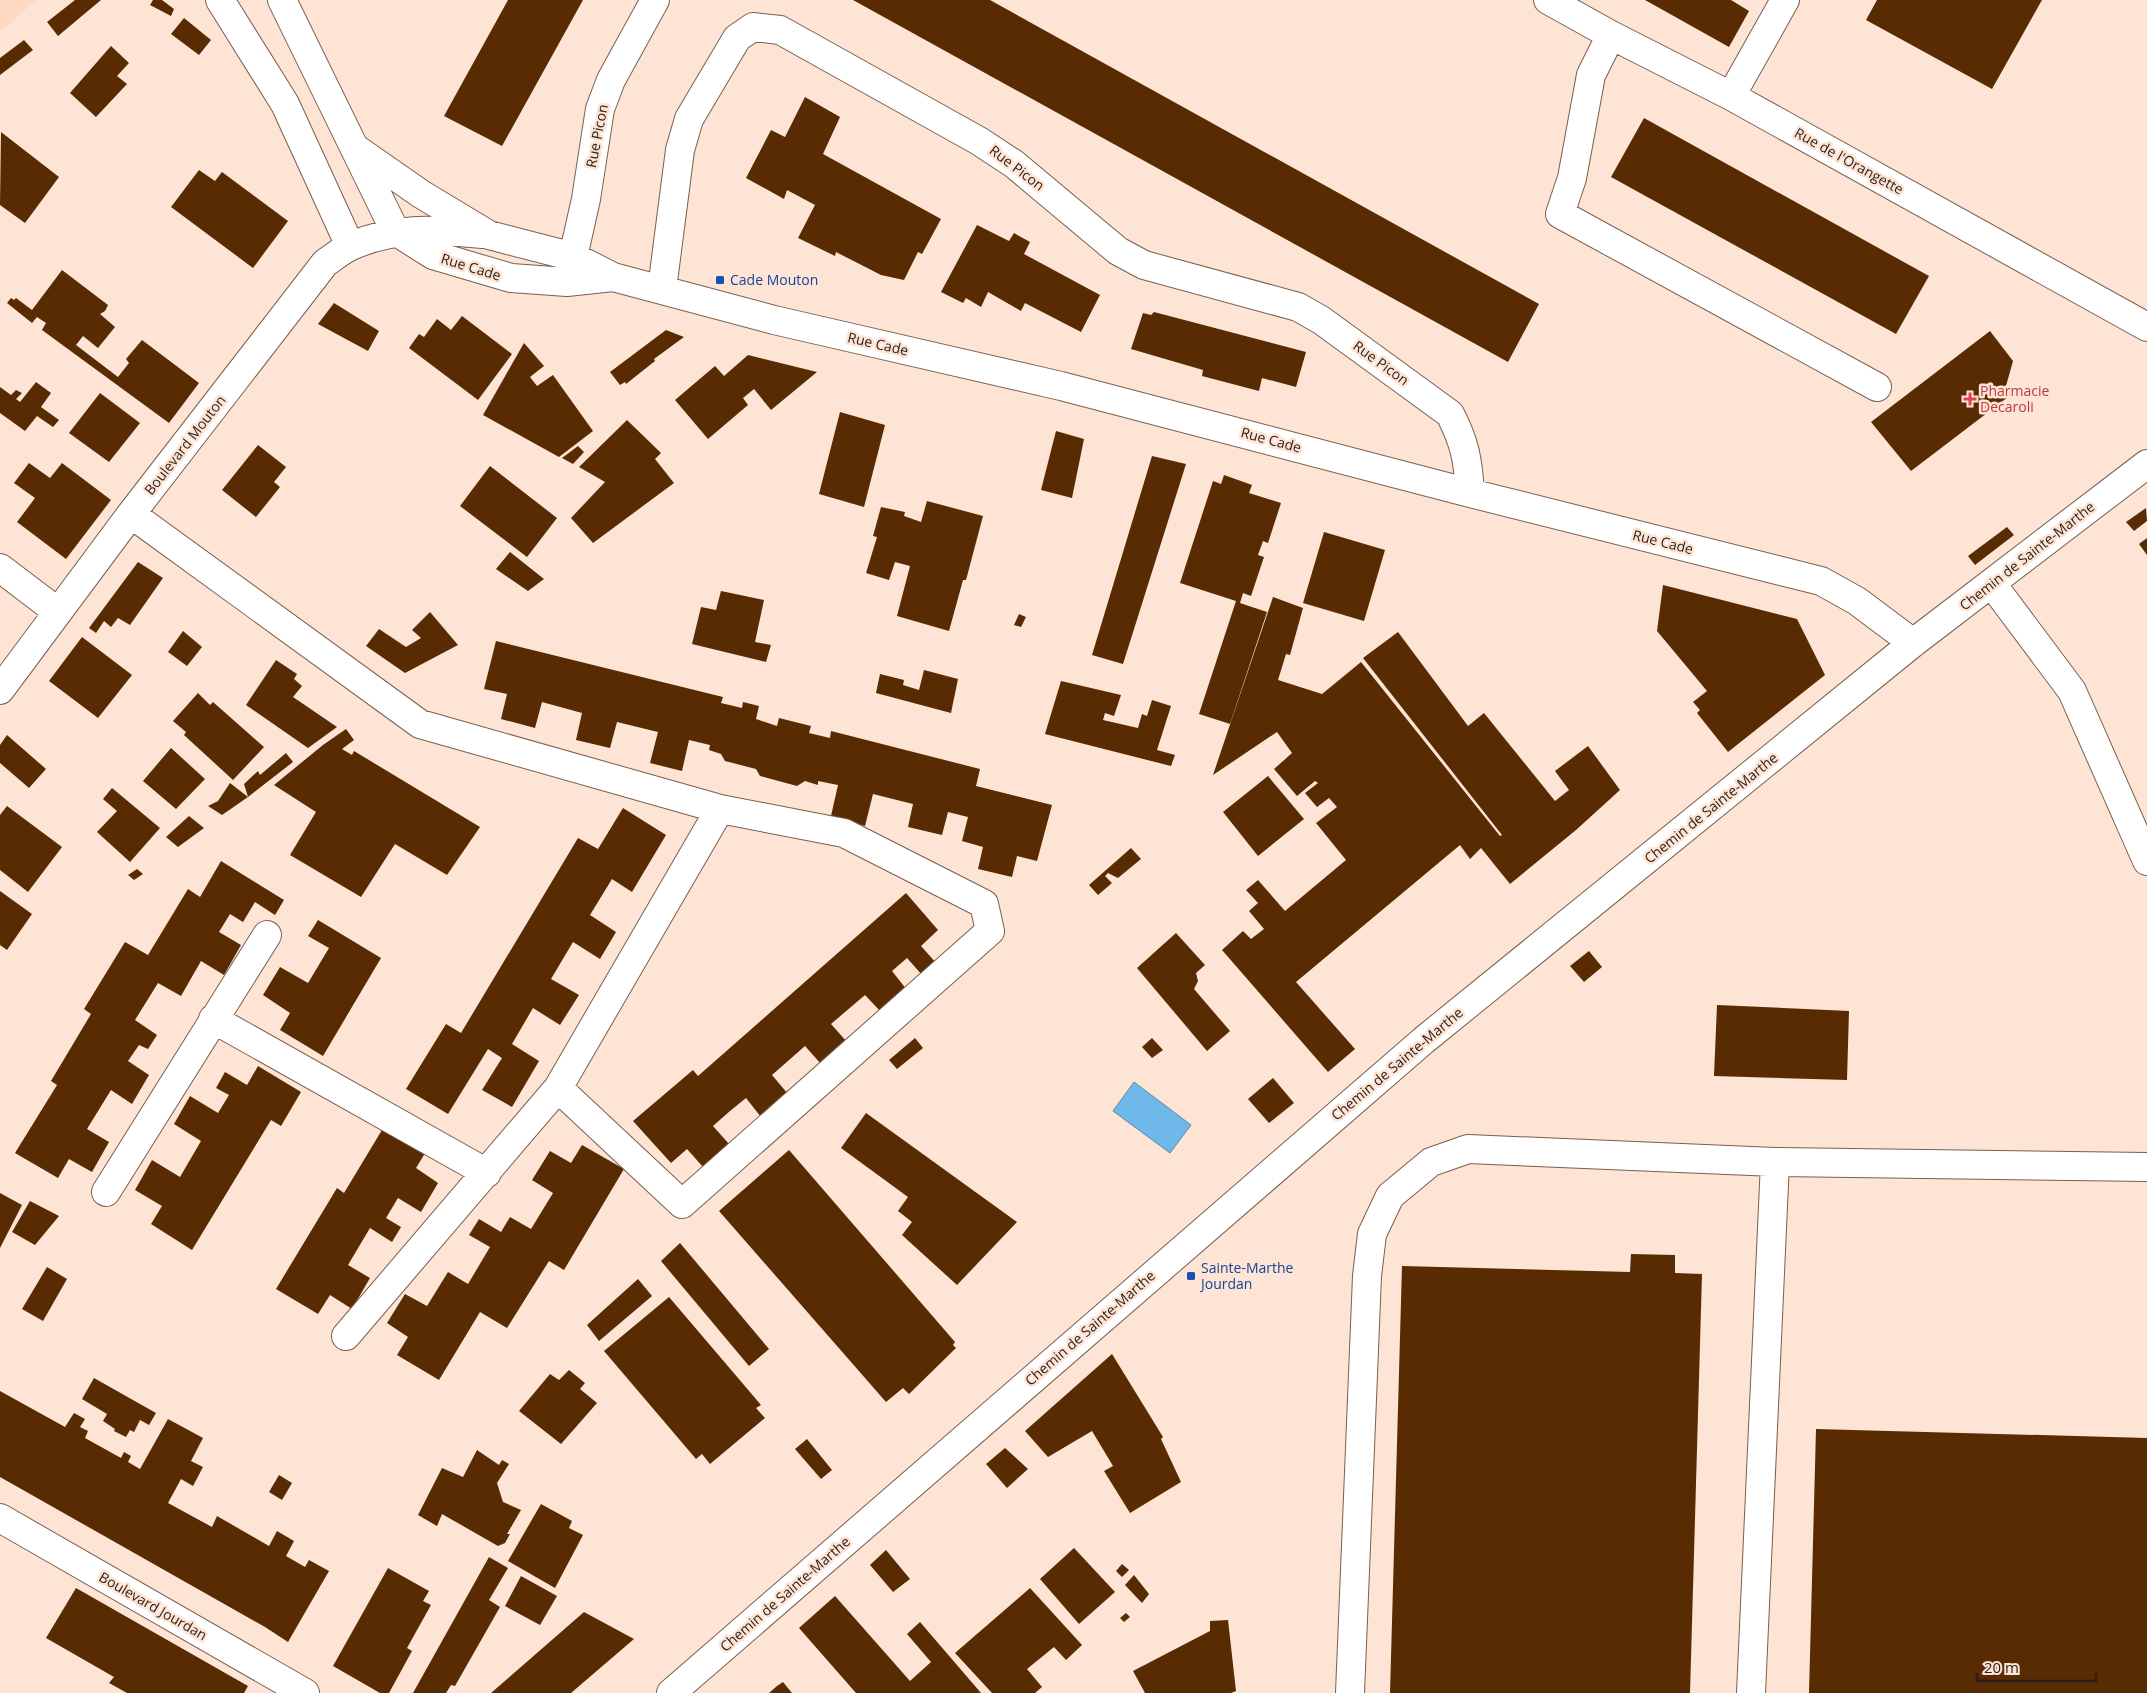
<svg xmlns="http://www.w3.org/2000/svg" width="2147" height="1693" font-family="'Open Sans',sans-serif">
  <rect width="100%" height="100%" fill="#fde4d4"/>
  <!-- built -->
  <path fill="#fed8c0" d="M 0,0 L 36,0 L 0,32 Z"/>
  <!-- water -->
  <path fill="#6fb8ea" stroke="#5a8aab" d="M 1134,1082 L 1191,1125 L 1170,1153 L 1113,1111 Z"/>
  <!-- building -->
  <path fill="#582b02" d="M 75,0 L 101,0 L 58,36 L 47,22 Z
    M 153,0 L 162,0 L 174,9 L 171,16 L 150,5 Z
    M 508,0 L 583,0 L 502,146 L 444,116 Z
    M 853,0 L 990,0 L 1539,304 L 1508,362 Z
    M 1645,0 L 1731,0 L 1749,11 L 1729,47 Z
    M 1877,0 L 2042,0 L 1992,89 L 1866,20 Z
    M 184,18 L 211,40 L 199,55 L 171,34 Z
    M 24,40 L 33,50 L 0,75 L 0,58 Z
    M 111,46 L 129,63 L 117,76 L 127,84 L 96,117 L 70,93 Z
    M 805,97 L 840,117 L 823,154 L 941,219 L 922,254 L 918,252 L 904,280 L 881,275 L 836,252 L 835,256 L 798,238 L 815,205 L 787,190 L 784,199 L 746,178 L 771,130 L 785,137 Z
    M 1644,118 L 1929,276 L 1896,334 L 1611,177 Z
    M 1,132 L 59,177 L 25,223 L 0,205 Z
    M 199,170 L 215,181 L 222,172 L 288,221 L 253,268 L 171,207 Z
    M 977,225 L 1009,241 L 1014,233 L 1030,242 L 1024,254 L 1100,295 L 1081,332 L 1025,303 L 1021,311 L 988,292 L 981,307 L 966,298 L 963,303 L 941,292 Z
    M 62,270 L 108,305 L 105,311 L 100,314 L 115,327 L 98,348 L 83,336 L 76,345 L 118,377 L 129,363 L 126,359 L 142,340 L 199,383 L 169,423 L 42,330 L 46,323 L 37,317 L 32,323 L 7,303 L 11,298 L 14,300 L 16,298 L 32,310 Z
    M 334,303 L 379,331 L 368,351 L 318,324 Z
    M 1154,312 L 1306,352 L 1296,387 L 1262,378 L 1259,391 L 1202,376 L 1203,370 L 1131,349 L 1143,313 L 1151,315 Z
    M 462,316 L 512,354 L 478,400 L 409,348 L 419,334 L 424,337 L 437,319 L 451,330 Z
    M 666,330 L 684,337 L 654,359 L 655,361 L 626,384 L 625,382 L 620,385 L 610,372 Z
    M 1990,331 L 2013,361 L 2006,386 L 2012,394 L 1911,471 L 1871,422 Z
    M 524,343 L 544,366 L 530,377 L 537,386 L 553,375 L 593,431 L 559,457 L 483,415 Z
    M 748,355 L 817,372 L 771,410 L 754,389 L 743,398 L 748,405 L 708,439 L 675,400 L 715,366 L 724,376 Z
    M 36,382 L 51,393 L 41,407 L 59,420 L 53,427 L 37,416 L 25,431 L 0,413 L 0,387 L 11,395 L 16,390 L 22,393 L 16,399 L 20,402 Z
    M 100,393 L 140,423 L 109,462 L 69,433 Z
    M 840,412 L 885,425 L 864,507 L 819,494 Z
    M 627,420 L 661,453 L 655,459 L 674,483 L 593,543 L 571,518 L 605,482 L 579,467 Z
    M 1056,431 L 1084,439 L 1072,498 L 1041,490 Z
    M 258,445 L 286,467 L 274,482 L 280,487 L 256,517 L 222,490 Z
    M 578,446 L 584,452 L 573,464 L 562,458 Z
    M 1152,456 L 1186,464 L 1123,664 L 1092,655 Z
    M 29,463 L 50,478 L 62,463 L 111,500 L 66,559 L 17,522 L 35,498 L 14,483 Z
    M 490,466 L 557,518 L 527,557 L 460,506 Z
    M 1224,475 L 1252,485 L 1249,493 L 1281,503 L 1268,543 L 1263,541 L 1258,555 L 1264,557 L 1251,596 L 1243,593 L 1240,603 L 1267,612 L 1230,724 L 1199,714 L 1236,601 L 1180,583 L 1213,481 L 1221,484 Z
    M 927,501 L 983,516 L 966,580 L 963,580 L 949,631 L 897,616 L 910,566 L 895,562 L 889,580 L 866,573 L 877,537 L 873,536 L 881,507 L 905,512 L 904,516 L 921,522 Z
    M 2146,508 L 2147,521 L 2134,531 L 2126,522 Z
    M 2007,527 L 2014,535 L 1975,565 L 1968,556 Z
    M 1324,532 L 1385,550 L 1364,621 L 1303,603 Z
    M 2147,538 L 2147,555 L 2139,544 Z
    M 510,552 L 544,579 L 528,591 L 496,569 Z
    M 138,562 L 163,578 L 130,625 L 118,618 L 111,627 L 104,621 L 96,633 L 89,628 Z
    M 1663,585 L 1797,619 L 1825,675 L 1728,752 L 1697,713 L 1700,710 L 1693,702 L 1707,691 L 1657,631 Z
    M 721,591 L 764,600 L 755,642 L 771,645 L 766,662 L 692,644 L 701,607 L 716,610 Z
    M 1273,597 L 1303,608 L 1290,655 L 1286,654 L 1278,680 L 1322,694 L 1361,662 L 1500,836 L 1502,835 L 1363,658 L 1398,632 L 1468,726 L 1484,713 L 1555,801 L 1569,790 L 1555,771 L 1588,746 L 1620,790 L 1576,830 L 1510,884 L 1481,848 L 1470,859 L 1460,845 L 1296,982 L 1355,1049 L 1328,1072 L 1222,950 L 1243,931 L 1251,939 L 1264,929 L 1249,911 L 1258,903 L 1246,890 L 1258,880 L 1285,911 L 1346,860 L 1316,823 L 1337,807 L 1329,798 L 1317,807 L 1305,793 L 1318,783 L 1315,781 L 1297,796 L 1274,769 L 1292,753 L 1277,732 L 1213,775 Z
    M 430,612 L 458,645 L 405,673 L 366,646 L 379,629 L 406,647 L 421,638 L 412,630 Z
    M 1019,614 L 1026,617 L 1021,627 L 1014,625 Z
    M 183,631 L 202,647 L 187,666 L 168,652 Z
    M 82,637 L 132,675 L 98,718 L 49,681 Z
    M 496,641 L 723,697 L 721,703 L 742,708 L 743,702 L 759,706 L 756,719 L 777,726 L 779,718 L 811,726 L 809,733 L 830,738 L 831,731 L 980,769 L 976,786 L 1052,805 L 1037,861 L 1017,856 L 1012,877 L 978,869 L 983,847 L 962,841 L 968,817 L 948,812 L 942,835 L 908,827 L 913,804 L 873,794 L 865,826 L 831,816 L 838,785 L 818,781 L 818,785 L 805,781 L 797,786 L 760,776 L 756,769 L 725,761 L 721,754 L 709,750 L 710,745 L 689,740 L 682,771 L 650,763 L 658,732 L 617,722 L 610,748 L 576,740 L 582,713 L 542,702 L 535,728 L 501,719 L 507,694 L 484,689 Z
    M 276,660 L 297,674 L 294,679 L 302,686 L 293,697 L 337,727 L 308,748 L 246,705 Z
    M 924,670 L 958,679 L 951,713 L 876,693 L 880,674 L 904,680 L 903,685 L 919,690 Z
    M 1061,681 L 1121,695 L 1114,716 L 1105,713 L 1103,720 L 1138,728 L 1142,714 L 1147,716 L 1152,700 L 1171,706 L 1157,750 L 1175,755 L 1171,766 L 1045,734 Z
    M 198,693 L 210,705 L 213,702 L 264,747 L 233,780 L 184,735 L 186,732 L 173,721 Z
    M 346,729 L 354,740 L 342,749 L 352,755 L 354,751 L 480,827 L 447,875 L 395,844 L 361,897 L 290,855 L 316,812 L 274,785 L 323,745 Z
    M 7,735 L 46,769 L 29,788 L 0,763 L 0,745 Z
    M 171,748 L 205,779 L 176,809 L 143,781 Z
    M 286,753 L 293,762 L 248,797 L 244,784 L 258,771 L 260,775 Z
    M 1268,776 L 1304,819 L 1258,856 L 1223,812 Z
    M 230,783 L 248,797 L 222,815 L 208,806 L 218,801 Z
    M 112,788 L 160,828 L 130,862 L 97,832 L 117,811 L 103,799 Z
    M 7,806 L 62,847 L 28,892 L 0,870 L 0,815 Z
    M 623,808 L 666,835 L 632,892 L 612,879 L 590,915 L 616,932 L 600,959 L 573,942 L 551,979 L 579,995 L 560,1025 L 533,1008 L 512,1044 L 539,1061 L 512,1107 L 482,1090 L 502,1058 L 488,1049 L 448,1114 L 406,1089 L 446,1024 L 461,1033 L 578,838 L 598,849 Z
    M 189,816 L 204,828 L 178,847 L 166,837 Z
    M 1131,848 L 1141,859 L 1118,878 L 1108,873 L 1105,876 L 1112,883 L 1098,895 L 1089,885 Z
    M 221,861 L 284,900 L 275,915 L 255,902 L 243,922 L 230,914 L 219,932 L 241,945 L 224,975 L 201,961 L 181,996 L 158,983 L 135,1020 L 157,1035 L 148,1049 L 139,1045 L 128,1061 L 149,1075 L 132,1104 L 111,1090 L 87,1129 L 109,1142 L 92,1172 L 69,1159 L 58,1178 L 15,1153 L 57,1085 L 51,1081 L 91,1014 L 84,1009 L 125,942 L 148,955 L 188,889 L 200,897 Z
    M 137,869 L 143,874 L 134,880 L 128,875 Z
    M 0,891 L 32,914 L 7,950 L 0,945 Z
    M 906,893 L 938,930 L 921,946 L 937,964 L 923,976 L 907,958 L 892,971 L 907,990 L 881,1012 L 865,995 L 831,1024 L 847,1042 L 821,1064 L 805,1046 L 772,1075 L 788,1094 L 761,1117 L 746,1098 L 730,1111 L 713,1126 L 729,1144 L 703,1167 L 687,1149 L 671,1163 L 633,1121 L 693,1070 L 698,1076 Z
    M 318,920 L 381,958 L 323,1056 L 280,1030 L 290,1013 L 263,995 L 280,967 L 308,983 L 329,948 L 308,936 Z
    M 1176,933 L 1205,965 L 1196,973 L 1198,981 L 1194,989 L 1230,1031 L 1207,1051 L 1137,968 Z
    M 1589,951 L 1602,967 L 1584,982 L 1570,966 Z
    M 1717,1005 L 1849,1011 L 1847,1080 L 1714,1076 Z
    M 915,1038 L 923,1048 L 897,1069 L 889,1060 Z
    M 1152,1038 L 1163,1050 L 1152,1058 L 1142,1047 Z
    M 258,1066 L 301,1092 L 281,1126 L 271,1120 L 192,1250 L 151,1224 L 162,1206 L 135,1190 L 152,1160 L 180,1177 L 201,1141 L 174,1124 L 190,1096 L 218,1113 L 229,1095 L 216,1088 L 225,1072 L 247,1085 Z
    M 1273,1078 L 1294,1103 L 1269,1123 L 1248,1099 Z
    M 866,1113 L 1017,1222 L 957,1285 L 902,1235 L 912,1222 L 898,1211 L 908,1197 L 841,1148 Z
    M 385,1125 L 427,1150 L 416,1168 L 438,1183 L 421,1212 L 398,1198 L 386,1218 L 401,1227 L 392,1242 L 370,1228 L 348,1265 L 370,1278 L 352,1309 L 330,1295 L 318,1314 L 276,1289 L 337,1188 L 344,1193 Z
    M 582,1145 L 624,1169 L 564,1270 L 549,1261 L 507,1328 L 480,1312 L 439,1380 L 397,1355 L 408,1337 L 387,1323 L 405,1294 L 427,1306 L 448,1272 L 468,1284 L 490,1247 L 469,1235 L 479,1219 L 501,1232 L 510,1217 L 531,1229 L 553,1193 L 532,1180 L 550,1151 L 571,1163 Z
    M 789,1150 L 955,1342 L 953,1345 L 956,1348 L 909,1394 L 903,1388 L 886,1402 L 719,1211 Z
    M 0,1193 L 22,1205 L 0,1248 Z
    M 30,1201 L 59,1216 L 35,1245 L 12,1232 Z
    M 680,1243 L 769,1349 L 749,1366 L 661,1261 Z
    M 1631,1254 L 1675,1255 L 1675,1273 L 1702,1274 L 1690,1693 L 1390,1693 L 1402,1266 L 1630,1272 Z
    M 47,1267 L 67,1279 L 43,1321 L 22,1309 Z
    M 638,1279 L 652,1296 L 599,1341 L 587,1325 Z
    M 669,1297 L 761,1405 L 756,1408 L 765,1418 L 710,1464 L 702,1454 L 696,1459 L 604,1351 Z
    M 1112,1354 L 1163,1437 L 1161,1439 L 1181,1482 L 1130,1513 L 1104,1471 L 1113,1466 L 1092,1431 L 1048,1457 L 1025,1431 Z
    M 569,1370 L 585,1383 L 580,1389 L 597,1403 L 561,1444 L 519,1411 L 550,1374 L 559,1380 Z
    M 94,1378 L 156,1413 L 149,1425 L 140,1420 L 134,1432 L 130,1430 L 126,1437 L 114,1431 L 115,1429 L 103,1421 L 107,1414 L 82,1399 Z
    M 0,1391 L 65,1427 L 74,1413 L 85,1419 L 80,1427 L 88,1431 L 85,1438 L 121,1458 L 124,1452 L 131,1456 L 128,1462 L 140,1469 L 168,1419 L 203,1438 L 191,1461 L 203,1467 L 193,1486 L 181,1479 L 168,1503 L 212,1527 L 217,1516 L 269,1546 L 277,1531 L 294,1541 L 286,1556 L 305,1567 L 309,1560 L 329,1571 L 288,1642 L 265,1627 L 0,1477 Z
    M 1816,1429 L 2147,1438 L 2147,1693 L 1809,1693 Z
    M 807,1439 L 832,1470 L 821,1479 L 795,1449 Z
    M 1005,1448 L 1028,1469 L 1007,1488 L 986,1464 Z
    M 477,1450 L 499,1465 L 502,1460 L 509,1464 L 497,1483 L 503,1502 L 521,1510 L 507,1534 L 510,1534 L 505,1543 L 498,1546 L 442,1514 L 437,1526 L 418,1515 L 442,1468 L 463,1477 Z
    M 279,1475 L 292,1483 L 282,1500 L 269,1492 Z
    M 541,1504 L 572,1521 L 569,1528 L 583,1535 L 555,1588 L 508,1561 Z
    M 1074,1548 L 1115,1592 L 1079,1624 L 1040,1579 Z
    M 886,1550 L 910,1579 L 893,1592 L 870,1565 Z
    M 489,1557 L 508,1568 L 489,1600 L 500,1607 L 455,1686 L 451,1685 L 446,1693 L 413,1693 Z
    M 1122,1564 L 1129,1570 L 1122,1577 L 1116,1571 Z
    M 388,1568 L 429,1591 L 423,1601 L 431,1605 L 407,1648 L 412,1651 L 389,1693 L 380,1693 L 333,1666 Z
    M 1134,1575 L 1149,1594 L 1142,1603 L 1125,1585 Z
    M 521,1576 L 557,1596 L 540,1625 L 505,1606 Z
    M 76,1588 L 248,1686 L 244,1693 L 127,1693 L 109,1683 L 114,1677 L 46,1638 Z
    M 1030,1588 L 1082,1645 L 1066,1660 L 1054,1647 L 1027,1669 L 1042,1687 L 1035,1693 L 992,1693 L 955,1653 Z
    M 835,1596 L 910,1681 L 931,1662 L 907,1634 L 920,1622 L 981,1693 L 856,1693 L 799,1628 Z
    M 584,1612 L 634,1639 L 571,1693 L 491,1693 Z
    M 1126,1613 L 1130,1617 L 1124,1622 L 1120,1618 Z
    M 1228,1620 L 1236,1691 L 1231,1693 L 1145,1693 L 1133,1671 L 1210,1631 L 1210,1621 Z
    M 783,1682 L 792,1693 L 769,1693 L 777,1686 Z"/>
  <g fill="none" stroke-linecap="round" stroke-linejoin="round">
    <defs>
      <path id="minor" d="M 220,0 L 285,104 L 350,246
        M 282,0 L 395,231 L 433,255 L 511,278 L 567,282 L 613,277
        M 1548,0 L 1611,35 L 1731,96 L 2147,327
        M 1611,35 L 1591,75 L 1572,178 L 1560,214 L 1877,387
        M 1731,96 L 1785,0
        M 355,148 L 421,194 L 489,235 L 574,257 L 613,277 L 774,320 L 1061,386 L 1470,493 L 1821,581 L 1857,601 L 1913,643
        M 569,275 L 586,199 L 600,109 L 611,80 L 655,0
        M 662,289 L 680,150 L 689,119 L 737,38 L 753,27 L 780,30 L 979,141 L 1014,164 L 1118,251 L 1144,265 L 1298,307 L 1321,320 L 1450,414 C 1465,443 1468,460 1470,493
        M 131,514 L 420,724 L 720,809 L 558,1088 L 346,1336
        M 0,568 L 58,612
        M 1992,584 L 2072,691 L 2147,861
        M 0,690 L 131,514 L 325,263 C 334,257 342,250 351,246 C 397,226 434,230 482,234
        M 213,1019 L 487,1173
        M 558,1088 L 682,1204 L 990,931 L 984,904 L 844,833 L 720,809
        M 1775,1162 L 2147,1167
        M 106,1192 L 267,935
        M 0,1518 L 305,1693
        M 671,1693 L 1424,1040 L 1913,643 L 2147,464
        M 1350,1693 L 1367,1276 L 1372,1234 L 1390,1196 L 1431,1162 L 1468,1149 L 1775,1162 L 1751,1693"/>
    </defs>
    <!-- minor casing -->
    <use href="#minor" stroke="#795f4d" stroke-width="30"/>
    <!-- minor -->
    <use href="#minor" stroke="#fff" stroke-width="28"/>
  </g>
  <!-- markers -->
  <g fill="#1a4fb4" stroke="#fde4d4" stroke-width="2">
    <rect x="715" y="275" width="10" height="10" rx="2.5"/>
    <rect x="1186" y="1271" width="10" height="10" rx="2.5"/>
  </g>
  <path fill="#e0444e" stroke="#fde4d4" stroke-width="2" d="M1967.5 391.5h5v5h5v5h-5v5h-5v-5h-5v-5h5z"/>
  <g text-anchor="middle" stroke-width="5" stroke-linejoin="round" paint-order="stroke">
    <!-- street labels -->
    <g font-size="14" fill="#2a1f18" stroke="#fde4d4">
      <text transform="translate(597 136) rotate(-79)" y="5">Rue Picon</text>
      <text transform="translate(1849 161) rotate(29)" y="5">Rue de l'Orangette</text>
      <text transform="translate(1017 168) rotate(37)" y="5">Rue Picon</text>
      <text transform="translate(471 267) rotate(17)" y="5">Rue Cade</text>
      <text transform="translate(878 344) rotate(13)" y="5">Rue Cade</text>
      <text transform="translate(1381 363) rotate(36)" y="5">Rue Picon</text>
      <text transform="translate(1271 440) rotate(15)" y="5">Rue Cade</text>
      <text transform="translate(185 445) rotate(-52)" y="5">Boulevard Mouton</text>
      <text transform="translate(1663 542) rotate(14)" y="5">Rue Cade</text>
      <text transform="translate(2027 556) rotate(-38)" y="5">Chemin de Sainte-Marthe</text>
      <text transform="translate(1711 808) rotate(-39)" y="5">Chemin de Sainte-Marthe</text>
      <text transform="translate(1397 1064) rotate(-40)" y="5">Chemin de Sainte-Marthe</text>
      <text transform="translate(1090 1328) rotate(-41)" y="5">Chemin de Sainte-Marthe</text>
      <text transform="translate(785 1594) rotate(-41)" y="5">Chemin de Sainte-Marthe</text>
      <text transform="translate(153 1606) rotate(30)" y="5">Boulevard Jourdan</text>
    </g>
    <!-- transit labels -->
    <g font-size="14" fill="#164399" stroke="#fde4d4" text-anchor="start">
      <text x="730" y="285">Cade Mouton</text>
      <text x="1201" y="1273">Sainte-Marthe<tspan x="1201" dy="16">Jourdan</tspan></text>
    </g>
    <!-- health labels -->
    <g font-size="14" fill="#be3a42" stroke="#fde4d4" text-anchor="start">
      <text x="1980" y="396">Pharmacie<tspan x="1980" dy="16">Decaroli</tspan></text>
    </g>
  </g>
  <!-- scale -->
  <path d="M1977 1673v8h119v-8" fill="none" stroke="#2a1f18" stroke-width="2.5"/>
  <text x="1984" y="1673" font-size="15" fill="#2a1f18" stroke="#fde4d4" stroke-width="4" paint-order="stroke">20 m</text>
</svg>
